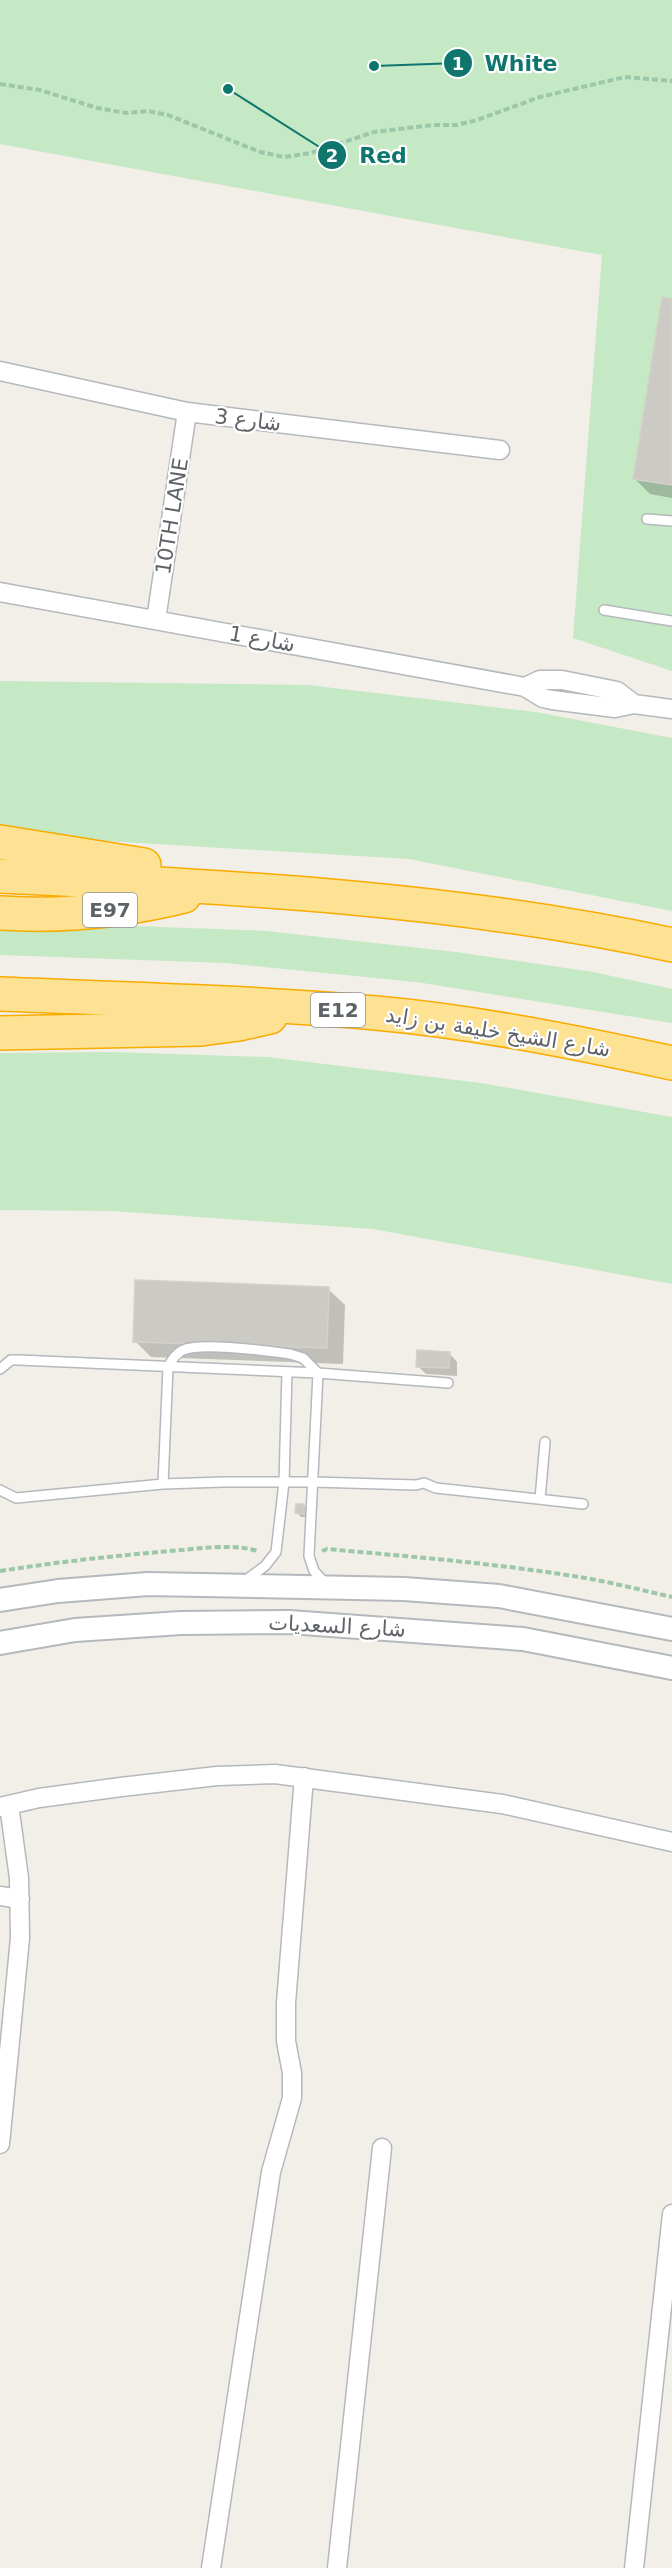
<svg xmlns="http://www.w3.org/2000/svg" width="672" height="2568" font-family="'DejaVu Sans','Noto Sans Arabic',sans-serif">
  <rect width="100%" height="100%" fill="#f1efe8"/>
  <!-- green -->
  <path fill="#c5e8c5" d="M 0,0 L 672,0 L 672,671 L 573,638 L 602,255 L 0,144 Z
    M 0,681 L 308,685 L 536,712 L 672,738 L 672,911 L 409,859 L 89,840 L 0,830 Z
    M 0,921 L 266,931 L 456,952 L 593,972 L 672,989 L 672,1023 L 416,982 L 225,963 L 0,955 Z
    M 111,1052 L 267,1057 L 481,1083 L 672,1117 L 672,1284 L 373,1229 L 112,1211 L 0,1210 L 0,1053 Z"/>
  <!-- shadow -->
  <path fill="#0003" d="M 672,300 L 672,498 L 650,494 L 634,478 Z
    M 328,1289 L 345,1305 L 343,1364 L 151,1357 L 135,1341 Z
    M 449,1353 L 457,1362 L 457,1376 L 426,1374 L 418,1366 Z
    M 304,1505 L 307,1509 L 307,1517 L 301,1517 L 297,1513 Z"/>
  <!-- building -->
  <path fill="#cccac5" stroke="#d6d1c6" stroke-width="1.5" d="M 662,297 L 672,299 L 672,485 L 633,479 Z
    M 135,1280 L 329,1287 L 327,1348 L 133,1342 Z
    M 417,1350 L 450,1352 L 449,1368 L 416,1367 Z
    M 296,1504 L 304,1504 L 304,1514 L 295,1513 Z"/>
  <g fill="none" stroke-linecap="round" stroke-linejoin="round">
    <defs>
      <path id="service" d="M 647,519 L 672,521
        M 604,610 L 672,621
        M 0,1369 L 11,1360 L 19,1360 L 318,1373 L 448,1383
        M 163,1484 L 168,1367 C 172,1360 175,1354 183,1350 C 201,1342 268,1351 290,1354 L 303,1358 L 318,1373 L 309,1556 L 314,1571 L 326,1584
        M 0,1490 L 16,1498 L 163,1484 L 223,1482 L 314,1482 L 416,1485 L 424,1483 L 436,1488 L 583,1504
        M 540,1499 L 545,1442
        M 246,1580 L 265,1566 L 276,1552 L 284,1482 L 287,1372"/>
      <path id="minor" d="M 0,371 L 187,412 L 500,450
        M 0,592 L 525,687 L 543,698 L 552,700 L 615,708 L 634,704 L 672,709
        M 156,620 L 187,412
        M 525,687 L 540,680 L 562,680 L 617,691 L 634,704
        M 0,1807 L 39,1798 L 121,1787 L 217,1776 L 275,1774 L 502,1804 L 672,1842
        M 0,1896 L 20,1899
        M 0,2144 L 20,1938 L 19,1878 L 9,1805
        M 211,2568 L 271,2172 L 292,2098 L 292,2073 L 286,2041 L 286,2003 L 304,1777
        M 337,2568 L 382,2148
        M 634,2568 L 672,2214"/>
      <path id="tertiary" d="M 0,1600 L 58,1591 L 148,1584 L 404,1589 L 499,1596 L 672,1629
        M 0,1643 L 75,1630 L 181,1623 L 289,1622 L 523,1639 L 672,1668"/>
      <path id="motorway" d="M 0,842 L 144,865
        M 0,876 C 226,887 451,897 672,945
        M 0,913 C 63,917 123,911 184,896
        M 0,994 C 125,999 251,1002 376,1013 C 476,1022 575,1042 672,1063
        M 0,1033 L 201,1029 L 239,1024 L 270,1017"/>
    </defs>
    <!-- service casing -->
    <use href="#service" stroke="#b5b8bc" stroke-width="12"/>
    <!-- minor casing -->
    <use href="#minor" stroke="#b5b8bc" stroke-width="21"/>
    <!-- tertiary casing -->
    <use href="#tertiary" stroke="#b5b8bc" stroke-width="26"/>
    <!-- motorway casing -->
    <use href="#motorway" stroke="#f9ab00" stroke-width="36"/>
    <!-- path -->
    <path stroke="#9cc7a9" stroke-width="4" stroke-dasharray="6 3" stroke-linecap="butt" d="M 0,84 L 40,90 L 97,108 L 126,113 L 148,111 L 168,115 L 260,152 L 284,157 L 311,153 L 374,132 L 433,125 L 457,125 L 477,120 L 540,97 L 625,77 L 672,81
      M 322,1551 L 327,1549 C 415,1557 504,1564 591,1579 C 618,1584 645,1591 672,1597
      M 0,1571 C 57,1562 113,1556 170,1551 C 197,1549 231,1543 258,1551"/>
    <!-- service -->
    <use href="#service" stroke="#fff" stroke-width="9"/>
    <!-- minor -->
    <use href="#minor" stroke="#fff" stroke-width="18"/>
    <!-- tertiary -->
    <use href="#tertiary" stroke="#fff" stroke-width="22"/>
    <!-- motorway -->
    <use href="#motorway" stroke="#fde293" stroke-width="33"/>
  </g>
  <g text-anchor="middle" stroke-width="4.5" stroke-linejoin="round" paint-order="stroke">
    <!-- shield labels -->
    <g fill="#fff" stroke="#8f9295" stroke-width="1.5">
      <rect x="83" y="893" width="54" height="34" rx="4.5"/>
      <rect x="311" y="993" width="54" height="34" rx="4.5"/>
    </g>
    <g font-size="20" font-weight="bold" fill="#5f6368">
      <text x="110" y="917">E97</text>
      <text x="338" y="1017">E12</text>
    </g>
    <!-- street labels -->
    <g font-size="21" fill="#5f6368" stroke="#fff">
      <text transform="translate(248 420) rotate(7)" y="7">شارع 3</text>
      <text transform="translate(172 516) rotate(-81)" y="7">10TH LANE</text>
      <text transform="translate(262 639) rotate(10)" y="7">شارع 1</text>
      <text transform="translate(498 1032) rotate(9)" y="7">شارع الشيخ خليفة بن زايد</text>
      <text transform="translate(337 1626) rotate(3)" y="7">شارع السعديات</text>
    </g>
  </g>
  <!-- callouts -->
  <path fill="none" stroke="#0f766e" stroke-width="2" d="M374 66L458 63M228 89L332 155"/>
  <g fill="#0f766e" stroke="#fff" stroke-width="2">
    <circle cx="374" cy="66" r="6"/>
    <circle cx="228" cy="89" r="6"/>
    <circle cx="458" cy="63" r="15"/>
    <circle cx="332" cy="155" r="15"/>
  </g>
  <g font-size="18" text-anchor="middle" font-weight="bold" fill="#fff">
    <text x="458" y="70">1</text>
    <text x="332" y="162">2</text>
  </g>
  <g font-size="22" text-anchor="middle" font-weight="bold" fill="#0f766e" stroke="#fff" stroke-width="4.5" stroke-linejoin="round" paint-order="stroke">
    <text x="521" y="71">White</text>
    <text x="383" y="163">Red</text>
  </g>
</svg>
